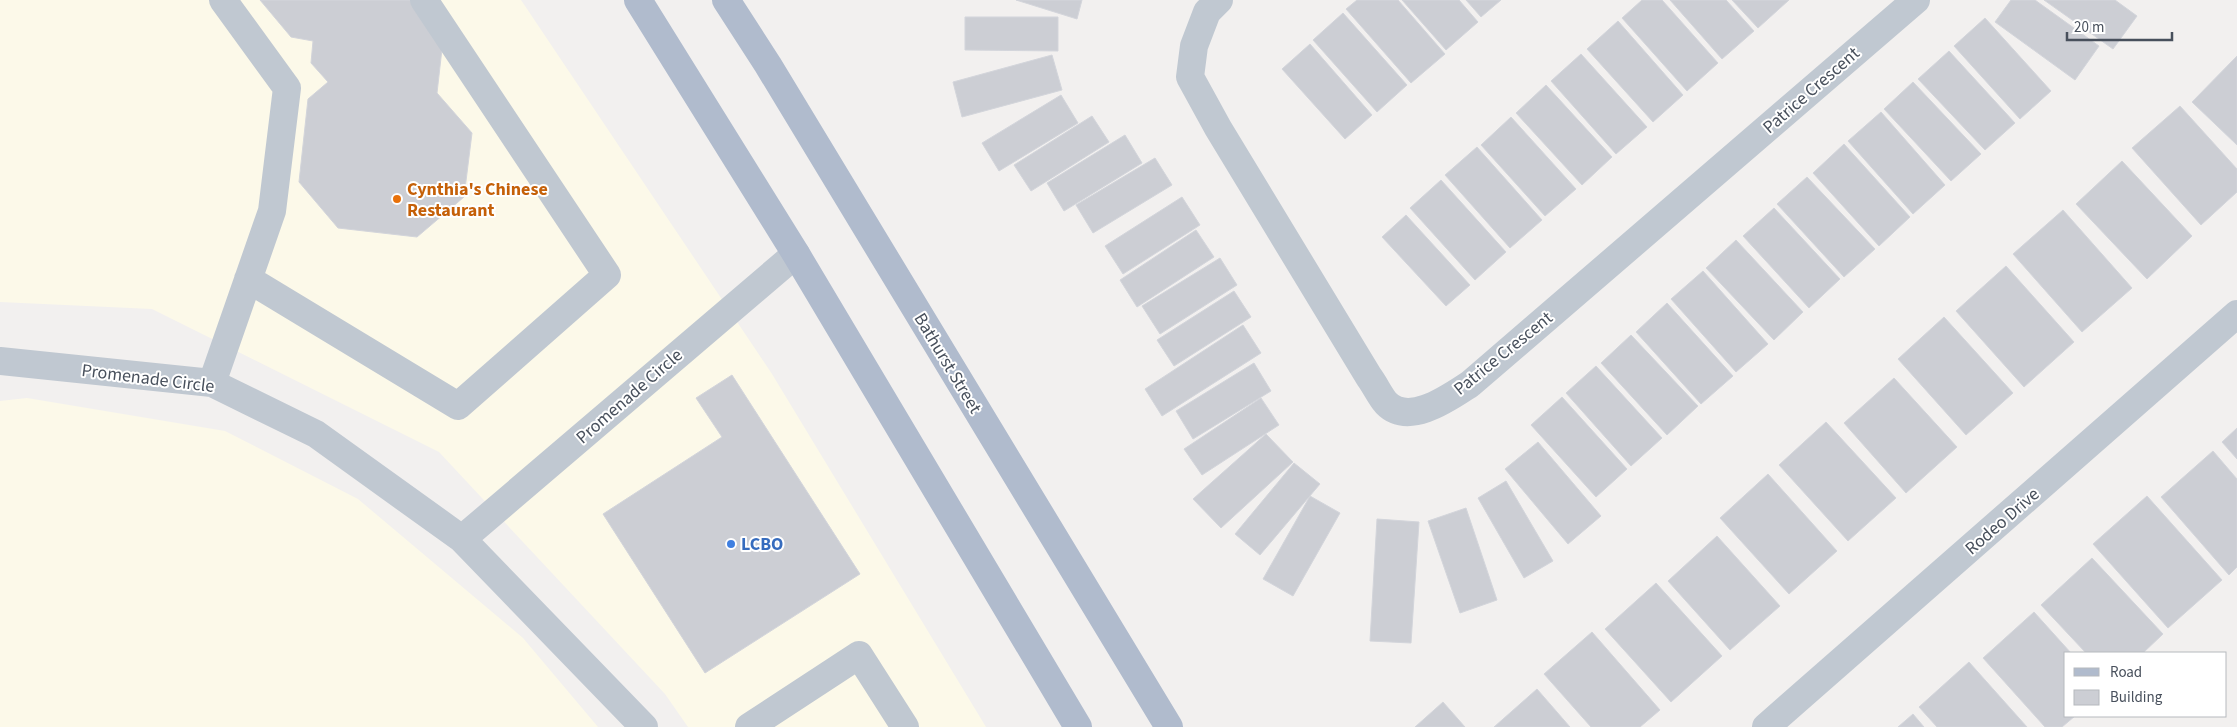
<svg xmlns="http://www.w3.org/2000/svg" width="2237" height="727" font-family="'Source Sans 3',sans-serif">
  <rect width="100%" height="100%" fill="#f2f0ef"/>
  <!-- commercial -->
  <path fill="#fcf9e9" d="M 0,0 L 521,0 L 772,374 L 986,727 L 688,727 L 665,694 L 439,452 L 152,309 L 0,302 Z
    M 27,398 L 225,431 L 358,499 L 523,638 L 598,727 L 0,727 L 0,401 Z"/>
  <!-- building -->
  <path fill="#ccced4" stroke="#d3d5db" d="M 260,0 L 410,0 L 443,40 L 437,93 L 472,133 L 464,197 L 417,237 L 338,228 L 299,182 L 308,99 L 328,82 L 311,63 L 313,41 L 291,37 Z
    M 1016,0 L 1082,0 L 1077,19 Z
    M 1357,0 L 1398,0 L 1445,54 L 1411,83 L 1346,9 Z
    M 1402,0 L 1459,0 L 1478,22 L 1446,50 Z
    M 1466,0 L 1501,0 L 1481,17 Z
    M 1642,0 L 1662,0 L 1718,63 L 1687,91 L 1622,18 Z
    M 1670,0 L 1726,0 L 1754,31 L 1722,59 Z
    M 1732,0 L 1789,0 L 1758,28 Z
    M 2011,0 L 2035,0 L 2099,46 L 2075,80 L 1995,22 Z
    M 2044,0 L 2115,0 L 2137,16 L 2113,49 Z
    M 1343,13 L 1407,85 L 1377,112 L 1313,40 Z
    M 965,17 L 1058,17 L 1058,51 L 965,50 Z
    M 1985,18 L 2051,91 L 2020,119 L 1954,46 Z
    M 1618,21 L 1683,95 L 1653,122 L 1587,49 Z
    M 1310,44 L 1372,115 L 1345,139 L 1282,69 Z
    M 1949,51 L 2015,123 L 1985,150 L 1918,79 Z
    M 1581,54 L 1647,127 L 1616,154 L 1551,81 Z
    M 1052,55 L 1062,90 L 962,117 L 953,82 Z
    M 2237,56 L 2237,145 L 2192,102 Z
    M 1913,82 L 1981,154 L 1951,181 L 1884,109 Z
    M 1546,85 L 1612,157 L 1582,185 L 1516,113 Z
    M 1061,95 L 1078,123 L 999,171 L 982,143 Z
    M 2180,106 L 2237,169 L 2237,192 L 2201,225 L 2132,148 Z
    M 1881,112 L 1945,185 L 1913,214 L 1848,141 Z
    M 1092,116 L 1109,142 L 1031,191 L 1014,165 Z
    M 1511,117 L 1576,189 L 1545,216 L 1481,145 Z
    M 1125,135 L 1142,163 L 1064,211 L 1047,183 Z
    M 1844,144 L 1910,217 L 1879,246 L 1813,173 Z
    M 1477,147 L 1542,220 L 1510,248 L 1445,175 Z
    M 1155,158 L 1172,185 L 1093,233 L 1076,205 Z
    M 2122,161 L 2192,236 L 2147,279 L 2076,204 Z
    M 1807,177 L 1875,249 L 1844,277 L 1777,204 Z
    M 1441,180 L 1506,252 L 1475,280 L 1410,208 Z
    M 1182,197 L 1200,225 L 1123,274 L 1105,246 Z
    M 1774,208 L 1840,279 L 1809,308 L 1743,236 Z
    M 2063,210 L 2132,288 L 2082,332 L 2013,254 Z
    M 1406,215 L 1470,285 L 1446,306 L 1382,237 Z
    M 1196,230 L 1214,257 L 1137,307 L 1120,280 Z
    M 1736,240 L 1803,312 L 1774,340 L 1706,268 Z
    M 1220,258 L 1237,285 L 1160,334 L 1142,306 Z
    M 2006,266 L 2074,342 L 2024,387 L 1956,311 Z
    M 1703,271 L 1768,344 L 1736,372 L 1671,299 Z
    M 1234,291 L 1251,317 L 1174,366 L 1157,340 Z
    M 1667,303 L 1733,376 L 1701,404 L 1636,332 Z
    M 1944,317 L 2013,393 L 1966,435 L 1898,359 Z
    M 1243,325 L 1261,353 L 1162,416 L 1145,389 Z
    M 1631,335 L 1698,406 L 1667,435 L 1601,363 Z
    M 1254,363 L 1271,391 L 1193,439 L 1176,411 Z
    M 1596,366 L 1662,438 L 1631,466 L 1566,393 Z
    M 732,375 L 860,574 L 705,673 L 603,514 L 722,437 L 696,398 Z
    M 1894,378 L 1957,447 L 1906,493 L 1844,423 Z
    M 1562,397 L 1627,469 L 1596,497 L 1531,425 Z
    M 1261,398 L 1279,425 L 1202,475 L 1184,449 Z
    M 1826,422 L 1896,498 L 1848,541 L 1779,465 Z
    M 2237,428 L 2237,459 L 2222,442 Z
    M 1266,434 L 1293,462 L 1221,528 L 1193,499 Z
    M 1538,442 L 1601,516 L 1568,544 L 1505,469 Z
    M 2213,451 L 2237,479 L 2237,567 L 2229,575 L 2161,497 Z
    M 1294,463 L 1320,484 L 1260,555 L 1235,534 Z
    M 1768,474 L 1837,551 L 1789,594 L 1720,518 Z
    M 1506,481 L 1553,561 L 1524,578 L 1478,498 Z
    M 1310,496 L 1340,513 L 1293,596 L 1263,579 Z
    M 2147,496 L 2222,580 L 2168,628 L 2093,544 Z
    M 1466,508 L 1497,600 L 1460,613 L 1428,521 Z
    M 1377,519 L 1419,522 L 1411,643 L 1370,641 Z
    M 1717,536 L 1780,606 L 1730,650 L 1668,581 Z
    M 2092,558 L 2163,634 L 2143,653 L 2086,653 L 2041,605 Z
    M 1656,583 L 1722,656 L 1671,702 L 1605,629 Z
    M 2034,612 L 2071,653 L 2066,653 L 2066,716 L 2075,716 L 2062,727 L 2045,727 L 1983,658 Z
    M 1592,632 L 1660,710 L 1640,727 L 1591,727 L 1544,674 Z
    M 1969,662 L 2027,727 L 1937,727 L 1919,707 Z
    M 1537,689 L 1570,727 L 1494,727 Z
    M 1443,702 L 1465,727 L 1415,727 Z
    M 1913,714 L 1924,727 L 1898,727 Z"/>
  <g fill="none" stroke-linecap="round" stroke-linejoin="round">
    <!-- minor -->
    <path stroke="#c0c8d1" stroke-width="28" d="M 1219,0 L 1207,12 L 1194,46 L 1190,77 L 1218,128 L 1369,377 C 1375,385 1380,396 1386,403 C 1409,427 1450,397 1470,384 L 1916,0
      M 248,279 L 458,406 L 607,275 L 424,0
      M 0,361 L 212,383 L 316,434 L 462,539 L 644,727
      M 212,383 L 272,211 L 287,88 L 223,0
      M 462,539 L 796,254
      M 749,727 L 859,655 L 905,727
      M 1766,727 L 2237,314"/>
    <!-- major -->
    <path stroke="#b0bbcd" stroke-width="28" d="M 638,0 L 796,254 L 1078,727
      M 726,0 L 768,65 L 1169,727"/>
  </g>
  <!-- markers -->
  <circle fill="#e8710a" stroke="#fff" stroke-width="2" cx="397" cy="199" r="5"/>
  <circle fill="#3f7fe0" stroke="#fff" stroke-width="2" cx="731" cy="544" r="5"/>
  <g text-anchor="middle" stroke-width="4" stroke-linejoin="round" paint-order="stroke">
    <!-- street labels -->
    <g font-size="18" fill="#48505c" stroke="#fff">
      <text transform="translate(1811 90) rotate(-41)" y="6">Patrice Crescent</text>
      <text transform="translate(1503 353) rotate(-39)" y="6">Patrice Crescent</text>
      <text transform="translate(948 363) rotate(59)" y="6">Bathurst Street</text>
      <text transform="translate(148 378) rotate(7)" y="6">Promenade Circle</text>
      <text transform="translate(629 396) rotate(-41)" y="6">Promenade Circle</text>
      <text transform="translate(2002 521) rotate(-41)" y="6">Rodeo Drive</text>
    </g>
    <!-- food labels -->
    <g font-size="18" font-weight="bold" fill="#c56008" stroke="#fff" text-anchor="start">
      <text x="407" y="195">Cynthia's Chinese<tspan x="407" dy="21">Restaurant</tspan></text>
    </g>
    <!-- shop labels -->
    <g font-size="18" font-weight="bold" fill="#366cbe" stroke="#fff" text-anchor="start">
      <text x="741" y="550">LCBO</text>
    </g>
  </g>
  <!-- legend -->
  <rect x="2064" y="652" width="162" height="65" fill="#ffffff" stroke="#b6b9be"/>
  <rect x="2074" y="668" width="25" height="8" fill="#b0bbcd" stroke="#b6b9be"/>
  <text x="2110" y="677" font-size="15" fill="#48505c">Road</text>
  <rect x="2074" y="690" width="25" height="15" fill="#ccced4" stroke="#b6b9be"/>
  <text x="2110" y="702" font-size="15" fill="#48505c">Building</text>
  <!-- scale -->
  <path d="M2067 32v8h105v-8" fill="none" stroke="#48505c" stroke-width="2.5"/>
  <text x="2074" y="32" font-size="15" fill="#48505c" stroke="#ffffff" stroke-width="4" paint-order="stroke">20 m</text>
</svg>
